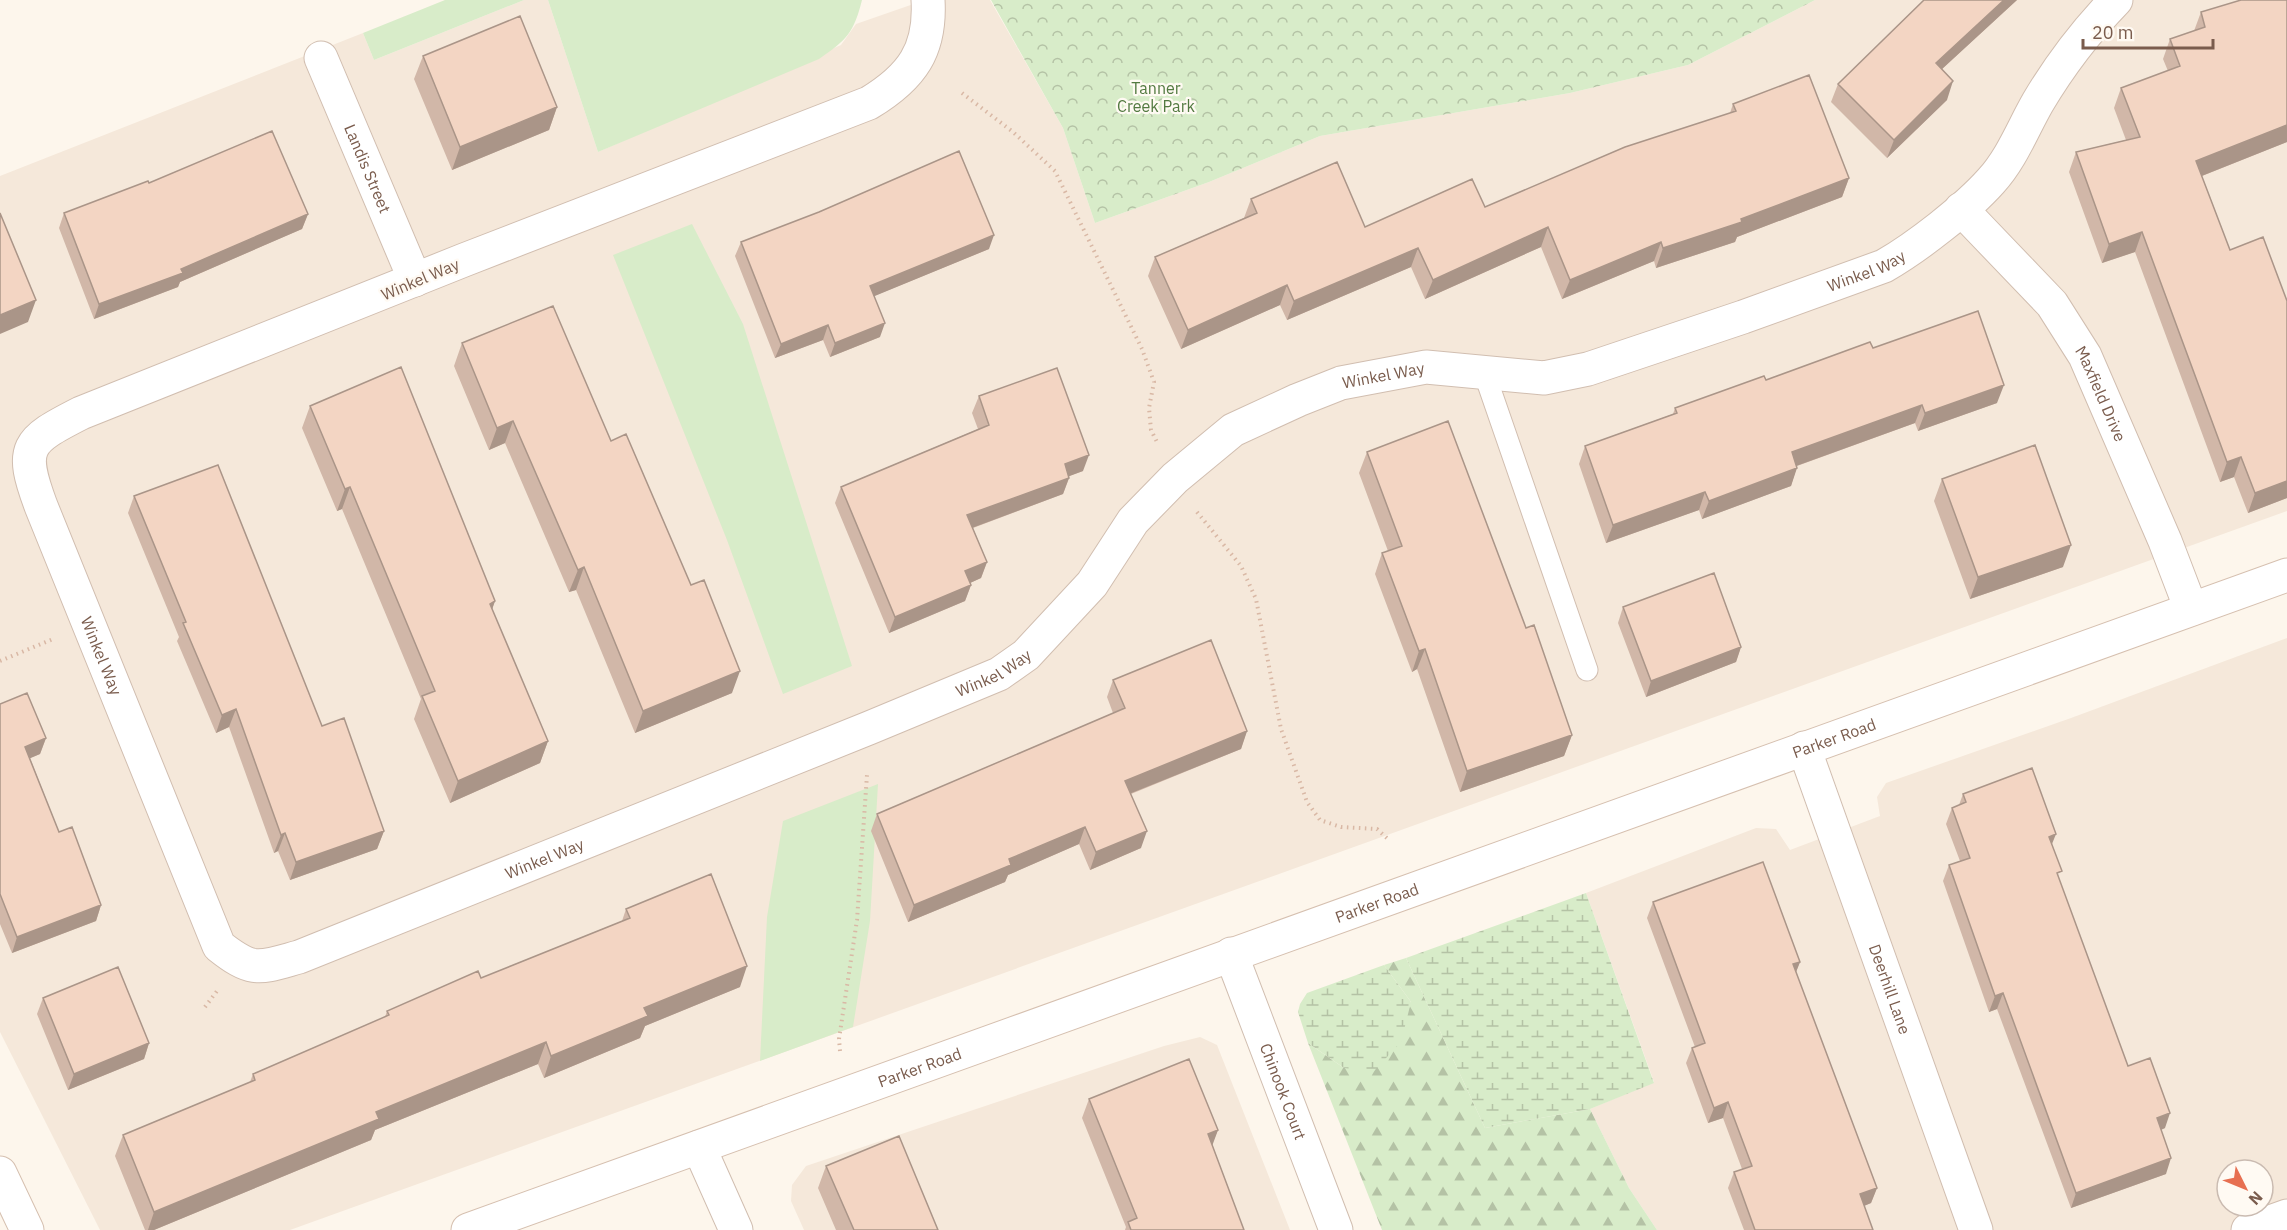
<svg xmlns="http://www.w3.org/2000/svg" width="2287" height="1230" font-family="'IBM Plex Sans',sans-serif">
  <defs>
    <pattern id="forest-firs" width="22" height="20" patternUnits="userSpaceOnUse" patternTransform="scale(1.5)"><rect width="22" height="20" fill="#d8ecc9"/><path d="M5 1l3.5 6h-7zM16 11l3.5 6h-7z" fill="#b4c2a5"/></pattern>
    <pattern id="wetland-marsh" width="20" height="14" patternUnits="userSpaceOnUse" patternTransform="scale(1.5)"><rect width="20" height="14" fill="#d8ecc9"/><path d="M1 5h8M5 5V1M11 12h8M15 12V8" fill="none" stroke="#b4c2a5"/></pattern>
    <pattern id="park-crowns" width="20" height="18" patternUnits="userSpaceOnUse" patternTransform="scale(1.5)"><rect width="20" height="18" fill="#d8ecc9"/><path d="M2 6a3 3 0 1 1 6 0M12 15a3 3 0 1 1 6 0" fill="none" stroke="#b4c2a5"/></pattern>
  </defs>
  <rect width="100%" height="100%" fill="#fdf6ec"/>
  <!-- residential -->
  <path fill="#f5e8da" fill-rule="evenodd" d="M 524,0 L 548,0 L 598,152 L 841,45 L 856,24 L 925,0 L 990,0 L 1063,128 L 1095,223 L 1209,182 L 1320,136 L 1570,93 L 1688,65 L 1815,0 L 2287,0 L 2287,511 L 290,1230 L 100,1230 L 0,1032 L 0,176 L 363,33 L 374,60 Z
    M 2287,638 L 2287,1230 L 1657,1230 L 1629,1188 L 1590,1109 L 1654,1082 L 1586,893 L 1756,828 L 1776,829 L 1790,850 L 1880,816 L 1877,797 L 1886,783 L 2071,718 ZM 2227,1170 L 2263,1170 L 2263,1206 L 2227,1206 Z
    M 1200,1037 L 1217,1045 L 1290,1230 L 804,1230 L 791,1201 L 792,1185 L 806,1166 L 1164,1046 Z"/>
  <!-- green -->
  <path fill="#d8ecc9" d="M 445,0 L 524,0 L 374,60 L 363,33 Z
    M 548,0 L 862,0 C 854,32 847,40 819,59 L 598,152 Z
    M 692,224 L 743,324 L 852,666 L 783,694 L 727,540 L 613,255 Z
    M 878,784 L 870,921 L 853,1027 L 760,1061 L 767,917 L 783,821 Z"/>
  <!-- forest -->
  <path fill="url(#forest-firs)" d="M 1406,958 L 1485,1128 L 1590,1109 L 1629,1188 L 1657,1230 L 1382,1230 L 1308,1043 L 1344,1068 L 1411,1002 L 1384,965 Z"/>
  <!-- wetland -->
  <path fill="url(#wetland-marsh)" d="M 1586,893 L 1654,1083 L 1590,1109 L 1485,1128 L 1406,958 Z
    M 1384,965 L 1411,1002 L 1401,1042 L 1373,1072 L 1344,1068 L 1308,1043 L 1298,1012 L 1300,1004 L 1307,993 Z"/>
  <!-- park -->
  <path fill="url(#park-crowns)" d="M 991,0 L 1815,0 L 1688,65 L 1570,93 L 1320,136 L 1209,182 L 1095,223 L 1063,128 Z"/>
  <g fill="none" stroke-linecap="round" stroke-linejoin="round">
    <defs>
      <path id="lane" d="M 1484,372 L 1587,670"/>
      <g id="street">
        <path id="s1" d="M 928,0 C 931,50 912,77 869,103 L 464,260 L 81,413 C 26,441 19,447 41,506 L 219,946 C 253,973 259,968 299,957 L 869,728 L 999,674 L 1026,655 L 1092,584 L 1133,521 L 1175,478 L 1233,430 L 1298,400 L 1341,383 L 1426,367 L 1544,378 L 1588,369 L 1743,317 L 1884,266 C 1917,247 1966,209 1991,181 C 2012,158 2023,128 2038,102 C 2060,65 2086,31 2116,0"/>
        <path id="s2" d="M 321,58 L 415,280"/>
        <path id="s3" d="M 1961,209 L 2052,304 L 2085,356 L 2165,541 L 2191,609"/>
        <path id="s4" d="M 1804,748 L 1976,1230"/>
        <path id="s5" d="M 1231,954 L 1336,1230"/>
        <path d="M 699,1147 L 736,1230"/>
        <path d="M 2248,1230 L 2287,1216"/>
      </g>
      <g id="secondary">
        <path d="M 0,1173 L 27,1230"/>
        <path id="s6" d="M 468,1230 L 2287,575"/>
      </g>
    </defs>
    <!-- lane casing -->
    <use href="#lane" stroke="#d1beb0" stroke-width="23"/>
    <!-- street casing -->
    <use href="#street" stroke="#d1beb0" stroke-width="35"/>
    <!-- secondary casing -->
    <use href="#secondary" stroke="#d6c0b0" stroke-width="35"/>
    <!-- path -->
    <path stroke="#d9b8a5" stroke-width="4" stroke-dasharray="1.5 4.5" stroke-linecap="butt" d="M 962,93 L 1013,132 L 1055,171 L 1142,349 L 1154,382 L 1149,408 L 1151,430 L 1158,444
      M 1197,512 L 1241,566 L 1256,599 L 1281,729 L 1307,802 L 1320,820 L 1341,827 L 1377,829 L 1389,840
      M 0,661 L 53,639
      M 205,1007 L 217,991
      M 840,1051 L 839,1039 L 857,920 L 867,775"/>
    <!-- lane -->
    <use href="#lane" stroke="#fff" stroke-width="21"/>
    <!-- street -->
    <use href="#street" stroke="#fff" stroke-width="33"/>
    <!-- secondary -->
    <use href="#secondary" stroke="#fff" stroke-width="33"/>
  </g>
  <!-- wall -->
  <path fill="#d1b7a8" d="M 1924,0 L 2017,0 L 1942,69 L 1947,100 L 1887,158 L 1831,102 L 1838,84 Z
    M 2287,0 L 2287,142 L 2202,176 L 2230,250 L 2287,301 L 2287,498 L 2248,513 L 2234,477 L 2220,482 L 2135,252 L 2102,263 L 2069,172 L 2076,152 L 2126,140 L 2114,108 L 2121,88 L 2168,71 L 2163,59 L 2170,39 L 2194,31 L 2201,12 Z
    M 423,56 L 557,107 L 549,130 L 452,170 L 414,79 Z
    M 1733,104 L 1849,178 L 1842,197 L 1737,237 L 1735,242 L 1656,268 L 1654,261 L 1562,299 L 1541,247 L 1425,299 L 1411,267 L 1287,320 L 1280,305 L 1181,349 L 1148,276 L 1155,257 L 1244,218 L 1251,199 L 1365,227 L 1485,207 L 1730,113 Z
    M 149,183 L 308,214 L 302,229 L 180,282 L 178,287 L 94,319 L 59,228 L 64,213 Z
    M 741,242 L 989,249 L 874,296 L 880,337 L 830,357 L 823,340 L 775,358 L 735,256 Z
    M 462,343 L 611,441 L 732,693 L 635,733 L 576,590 L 569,592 L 505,443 L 489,450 L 454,366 Z
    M 1873,348 L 1997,403 L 1918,431 L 1915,423 L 1797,466 L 1791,486 L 1702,519 L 1699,510 L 1606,543 L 1579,464 L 1585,446 L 1673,414 L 1675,408 Z
    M 979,396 L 1083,471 L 1069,476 L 1069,478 L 1063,494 L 973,528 L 987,562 L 981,578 L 970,583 L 971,585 L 965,601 L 889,633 L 835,503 L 841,487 L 978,429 L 972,413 Z
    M 310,406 L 495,601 L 492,609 L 548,741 L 540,763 L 450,803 L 414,719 L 421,699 L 342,509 L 337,511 L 302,428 Z
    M 1367,452 L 1526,628 L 1572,735 L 1564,756 L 1460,792 L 1417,669 L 1412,672 L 1375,574 L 1382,553 L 1388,551 L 1359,473 Z
    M 1942,479 L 2063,567 L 1970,599 L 1934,501 Z
    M 134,496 L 322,726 L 384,831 L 377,849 L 290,880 L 278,851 L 274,853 L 229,727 L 216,733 L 177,641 L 179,637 L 128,513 Z
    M 1623,607 L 1741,647 L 1736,662 L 1646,697 L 1618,623 Z
    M 1113,680 L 1247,731 L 1241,749 L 1131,794 L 1141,848 L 1090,870 L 1079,844 L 1008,875 L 1005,882 L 908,922 L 871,831 L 877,814 L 1113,713 L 1107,697 Z
    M 0,704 L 46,738 L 40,754 L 30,758 L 59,832 L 101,905 L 96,921 L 12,953 L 0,924 Z
    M 1963,794 L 2052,844 L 2059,879 L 2128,1066 L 2165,1128 L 2161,1130 L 2166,1174 L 2071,1208 L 1997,1009 L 1989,1012 L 1943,881 L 1949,865 L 1960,861 L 1946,824 L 1952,808 L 1959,805 Z
    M 1653,902 L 1800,962 L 1796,972 L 1877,1188 L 1871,1203 L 1864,1206 L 1873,1230 L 1744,1230 L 1728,1188 L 1734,1172 L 1742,1169 L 1723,1118 L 1708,1123 L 1686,1063 L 1692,1048 L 1695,1047 L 1647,918 Z
    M 626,909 L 740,987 L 645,1026 L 640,1038 L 544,1078 L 538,1064 L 375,1130 L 371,1140 L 154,1230 L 145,1230 L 115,1156 L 123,1135 L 250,1082 L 253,1074 L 385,1017 L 387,1011 L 481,978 L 622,921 Z
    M 43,998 L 149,1043 L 144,1059 L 68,1090 L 37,1014 Z
    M 1089,1099 L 1218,1130 L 1212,1144 L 1244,1230 L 1125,1230 L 1126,1227 L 1082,1118 Z
    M 826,1166 L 938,1230 L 836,1230 L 818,1188 Z"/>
  <!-- shaded-wall -->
  <path fill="#aa9588" d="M 2004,0 L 2017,0 L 1929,81 L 1936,63 Z
    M 1953,81 L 1947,100 L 1887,158 L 1894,140 Z
    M 557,107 L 549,130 L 452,170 L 460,147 Z
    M 2287,125 L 2287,142 L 2189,181 L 2196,161 Z
    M 1849,178 L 1842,197 L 1737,237 L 1735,242 L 1656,268 L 1663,248 Z
    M 308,214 L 302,229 L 180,282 L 178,287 L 94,319 L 99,304 Z
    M 1548,227 L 1541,247 L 1425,299 L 1433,280 Z
    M 2142,232 L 2135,252 L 2102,263 L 2109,244 Z
    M 994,235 L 989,249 L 865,300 L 870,286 Z
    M 1661,242 L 1654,261 L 1562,299 L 1570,280 Z
    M 1418,248 L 1411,267 L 1287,320 L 1294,301 Z
    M 1287,285 L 1280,305 L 1181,349 L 1188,330 Z
    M 36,300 L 28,322 L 0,334 L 0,315 Z
    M 885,323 L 880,337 L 830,357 L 835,343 Z
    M 828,325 L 823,340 L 775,358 L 781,344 Z
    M 2004,385 L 1997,403 L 1918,431 L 1925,413 Z
    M 1922,405 L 1915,423 L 1785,470 L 1792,452 Z
    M 513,421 L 505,443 L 489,450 L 497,428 Z
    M 1089,455 L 1083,471 L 1059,480 L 1065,464 Z
    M 2241,457 L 2234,477 L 2220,482 L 2227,462 Z
    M 1797,468 L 1791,486 L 1702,519 L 1709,501 Z
    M 1069,478 L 1063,494 L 961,532 L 967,515 Z
    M 2287,481 L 2287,498 L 2248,513 L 2255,493 Z
    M 350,487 L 342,509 L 337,511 L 345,489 Z
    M 1705,492 L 1699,510 L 1606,543 L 1613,525 Z
    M 2071,545 L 2063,567 L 1970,599 L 1978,577 Z
    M 987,562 L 981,578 L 959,588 L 965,571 Z
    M 584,567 L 576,590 L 569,592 L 578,570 Z
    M 971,585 L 965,601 L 889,633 L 895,617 Z
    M 495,601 L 487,624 L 490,604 Z
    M 1741,647 L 1736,662 L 1646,697 L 1651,681 Z
    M 1425,649 L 1417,669 L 1412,672 L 1419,651 Z
    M 740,671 L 732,693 L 635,733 L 643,711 Z
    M 236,709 L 229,727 L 216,733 L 222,715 Z
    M 1247,731 L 1241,749 L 1119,798 L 1125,781 Z
    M 1572,735 L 1564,756 L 1460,792 L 1467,771 Z
    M 46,738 L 40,754 L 19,763 L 25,747 Z
    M 548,741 L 540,763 L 450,803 L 458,781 Z
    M 1085,827 L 1079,844 L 1008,875 L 1005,882 L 908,922 L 914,905 L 1009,859 Z
    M 384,831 L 377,849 L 290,880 L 296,862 Z
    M 1147,831 L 1141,848 L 1090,870 L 1096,852 Z
    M 285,833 L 278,851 L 274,853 L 281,835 Z
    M 2056,834 L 2050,849 L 2049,837 Z
    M 101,905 L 96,921 L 12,953 L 17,937 Z
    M 1800,962 L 1794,977 L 1793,964 Z
    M 747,966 L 740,987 L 645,1026 L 640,1038 L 544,1078 L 551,1056 L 644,1008 Z
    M 2003,993 L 1997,1009 L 1989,1012 L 1995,996 Z
    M 546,1042 L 538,1064 L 375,1130 L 371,1140 L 154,1230 L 148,1230 L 154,1212 L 376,1112 Z
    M 149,1043 L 144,1059 L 68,1090 L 74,1074 Z
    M 1728,1102 L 1723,1118 L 1708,1123 L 1714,1108 Z
    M 2170,1113 L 2165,1128 L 2151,1134 L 2157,1118 Z
    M 1218,1130 L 1211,1149 L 1208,1134 Z
    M 2171,1158 L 2166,1174 L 2071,1208 L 2076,1193 Z
    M 1877,1188 L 1871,1203 L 1854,1210 L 1860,1194 Z"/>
  <!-- building -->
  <path fill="#f3d5c3" stroke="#aa9588" stroke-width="1.5" d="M 1924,0 L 2004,0 L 1936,63 L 1953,81 L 1894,140 L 1838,84 Z
    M 2241,0 L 2287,0 L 2287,125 L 2196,161 L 2230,250 L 2263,237 L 2287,301 L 2287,481 L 2255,493 L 2241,457 L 2227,462 L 2142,232 L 2109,244 L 2076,152 L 2140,137 L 2121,88 L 2180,66 L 2170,39 L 2205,27 L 2201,12 Z
    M 520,16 L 557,107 L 460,147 L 423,56 Z
    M 1809,75 L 1849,178 L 1741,219 L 1742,222 L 1663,248 L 1661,242 L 1570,280 L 1548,227 L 1433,280 L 1418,248 L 1294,301 L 1287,285 L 1188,330 L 1155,257 L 1257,213 L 1251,199 L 1337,162 L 1365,227 L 1472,179 L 1485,207 L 1625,147 L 1736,111 L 1733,104 Z
    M 272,131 L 308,214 L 181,269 L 183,273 L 99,304 L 64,213 L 148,181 L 149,183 Z
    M 959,151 L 994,235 L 870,286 L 885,323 L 835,343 L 828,325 L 781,344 L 741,242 L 819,212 Z
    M 0,213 L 36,300 L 0,315 Z
    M 553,306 L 611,441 L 626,434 L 691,585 L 704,580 L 740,671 L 643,711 L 584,567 L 578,570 L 513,421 L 497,428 L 462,343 Z
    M 1978,311 L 2004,385 L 1925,413 L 1922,405 L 1792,452 L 1797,468 L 1709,501 L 1705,492 L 1613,525 L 1585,446 L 1677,413 L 1675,408 L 1764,376 L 1766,380 L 1870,342 L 1873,348 Z
    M 401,367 L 495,601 L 490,604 L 548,741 L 458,781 L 422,696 L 435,691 L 350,487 L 345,489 L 310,406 Z
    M 1057,368 L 1089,455 L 1065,464 L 1069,478 L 967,515 L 987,562 L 965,571 L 971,585 L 895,617 L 841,487 L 989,425 L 979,396 Z
    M 1448,421 L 1526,628 L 1534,625 L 1572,735 L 1467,771 L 1425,649 L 1419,651 L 1382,553 L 1402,546 L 1367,452 Z
    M 2035,445 L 2071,545 L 1978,577 L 1942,479 Z
    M 218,465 L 322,726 L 344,718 L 384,831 L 296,862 L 285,833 L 281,835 L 236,709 L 222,715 L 183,623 L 186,622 L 134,496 Z
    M 1714,573 L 1741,647 L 1651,681 L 1623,607 Z
    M 1211,640 L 1247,731 L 1125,781 L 1147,831 L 1096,852 L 1085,827 L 1009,859 L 1011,865 L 914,905 L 877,814 L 1125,708 L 1113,680 Z
    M 27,693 L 46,738 L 25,747 L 59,832 L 72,827 L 101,905 L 17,937 L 0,894 L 0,704 Z
    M 2032,768 L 2056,834 L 2049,837 L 2062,871 L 2057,873 L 2128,1066 L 2150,1058 L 2170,1113 L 2157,1118 L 2171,1158 L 2076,1193 L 2003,993 L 1995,996 L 1949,865 L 1970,858 L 1952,808 L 1966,802 L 1963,794 Z
    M 1763,862 L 1800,962 L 1793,964 L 1877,1188 L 1860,1194 L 1873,1230 L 1755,1230 L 1734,1172 L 1752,1166 L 1728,1102 L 1714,1108 L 1692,1048 L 1705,1043 L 1653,902 Z
    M 711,874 L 747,966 L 644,1008 L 648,1016 L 551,1056 L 546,1042 L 376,1112 L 379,1119 L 154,1212 L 123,1135 L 255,1080 L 253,1074 L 389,1015 L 387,1011 L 478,971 L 481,978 L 630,918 L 626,909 Z
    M 118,967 L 149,1043 L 74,1074 L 43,998 Z
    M 1189,1059 L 1218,1130 L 1208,1134 L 1244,1230 L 1131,1230 L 1128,1222 L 1137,1218 L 1089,1099 Z
    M 899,1136 L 938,1230 L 854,1230 L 826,1166 Z"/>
  <g text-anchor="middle" stroke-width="4.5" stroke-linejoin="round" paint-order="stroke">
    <!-- park labels -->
    <g font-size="16" fill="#537a41" stroke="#fffaf3">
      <text x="1156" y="94">Tanner<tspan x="1156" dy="18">Creek Park</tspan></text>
    </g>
    <!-- street labels -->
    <g font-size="16" fill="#7a5c4d" stroke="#fffaf3">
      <text dy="6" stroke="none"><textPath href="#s2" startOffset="120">Landis Street</textPath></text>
      <text dy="6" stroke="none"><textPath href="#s1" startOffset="3414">Winkel Way</textPath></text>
      <text transform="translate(420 279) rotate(-23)" y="6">Winkel Way</text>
      <text dy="6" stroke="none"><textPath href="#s1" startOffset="2912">Winkel Way</textPath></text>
      <text dy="6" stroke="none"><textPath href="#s3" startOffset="234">Maxfield Drive</textPath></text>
      <text dy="6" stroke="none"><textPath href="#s1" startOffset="1256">Winkel Way</textPath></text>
      <text dy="6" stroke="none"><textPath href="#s1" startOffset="2406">Winkel Way</textPath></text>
      <text dy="6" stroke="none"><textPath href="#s6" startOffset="1452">Parker Road</textPath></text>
      <text dy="6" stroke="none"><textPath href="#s1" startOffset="1920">Winkel Way</textPath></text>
      <text dy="6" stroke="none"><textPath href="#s6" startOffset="966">Parker Road</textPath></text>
      <text dy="6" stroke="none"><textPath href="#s4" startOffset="256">Deerhill Lane</textPath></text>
      <text dy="6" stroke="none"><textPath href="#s6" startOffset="480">Parker Road</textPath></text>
      <text dy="6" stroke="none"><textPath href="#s5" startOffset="147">Chinook Court</textPath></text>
    </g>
  </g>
  <!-- north arrow -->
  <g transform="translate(2245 1188) rotate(133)"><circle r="28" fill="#fffaf3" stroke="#cabbb1" stroke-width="1.5"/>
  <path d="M0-4.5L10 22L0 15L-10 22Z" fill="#e76f51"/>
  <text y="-9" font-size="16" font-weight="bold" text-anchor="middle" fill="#7a5c4d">N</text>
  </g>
  <!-- scale -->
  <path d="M2083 39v9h130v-9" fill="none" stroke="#7a5c4d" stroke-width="3"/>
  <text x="2092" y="39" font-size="18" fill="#7a5c4d" stroke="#fffaf3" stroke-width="4.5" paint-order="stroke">20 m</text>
</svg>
